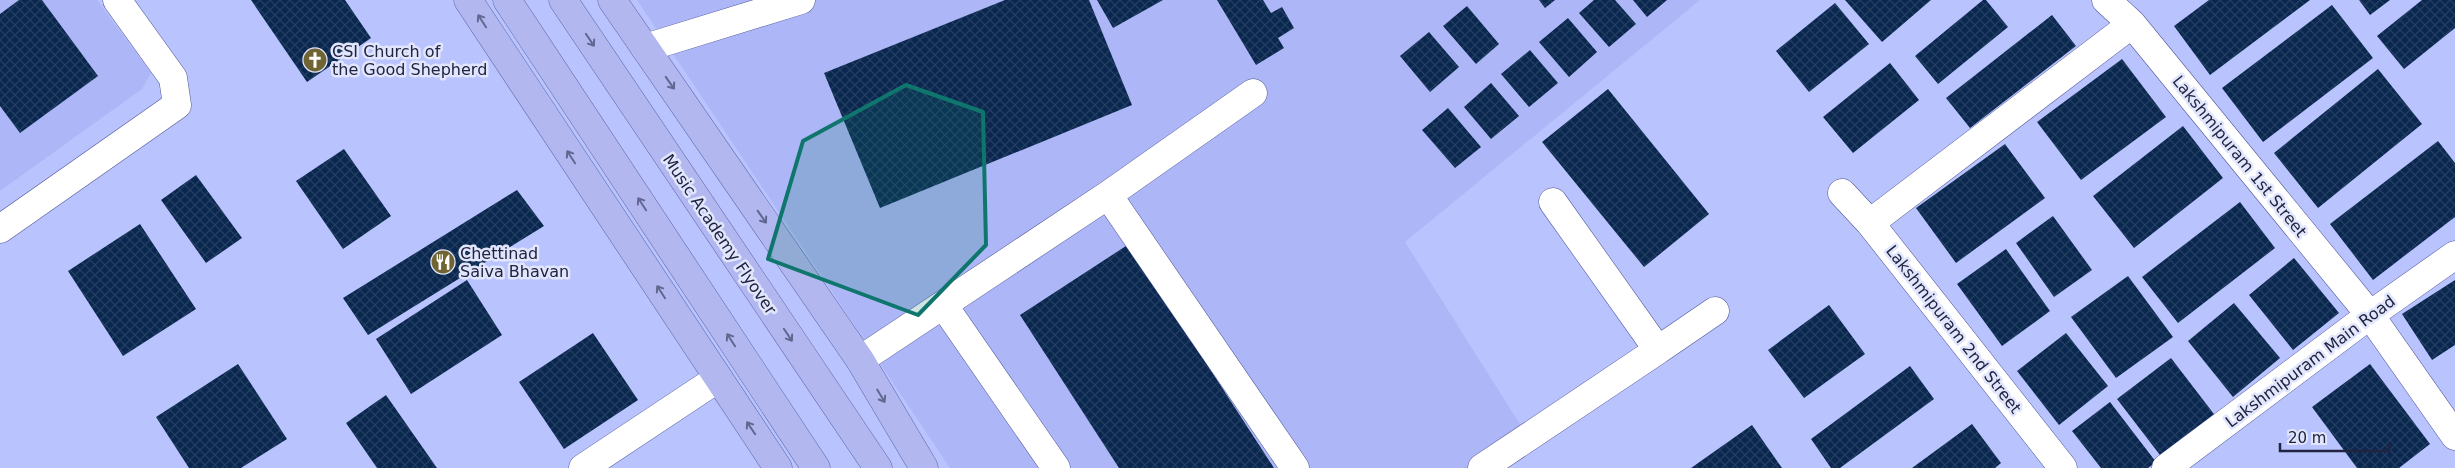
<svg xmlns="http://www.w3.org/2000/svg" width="2455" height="468" font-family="'DejaVu Sans',sans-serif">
  <defs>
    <pattern id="building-cross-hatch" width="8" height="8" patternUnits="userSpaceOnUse" patternTransform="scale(1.25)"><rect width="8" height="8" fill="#09274f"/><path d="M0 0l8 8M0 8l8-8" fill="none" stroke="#243e61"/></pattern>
  </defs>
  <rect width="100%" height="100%" fill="#b9c3fe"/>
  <!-- built -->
  <path fill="#adb7f7" d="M 0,0 L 97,0 L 151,73 L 142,89 L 0,191 Z
    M 637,0 L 1700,0 L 1405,242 L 1530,440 L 1488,468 L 950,468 Z"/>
  <!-- building -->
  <path fill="url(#building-cross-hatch)" d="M 19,0 L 42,0 L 98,76 L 20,133 L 0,106 L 0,14 Z
    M 251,0 L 345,0 L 371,38 L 307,82 Z
    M 1005,0 L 1089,0 L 1132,105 L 880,208 L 824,73 Z
    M 1097,0 L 1163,0 L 1113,28 Z
    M 1217,0 L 1263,0 L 1271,13 L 1282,7 L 1294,28 L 1278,38 L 1284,48 L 1256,65 Z
    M 1539,0 L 1555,0 L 1545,8 Z
    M 1594,0 L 1615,0 L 1636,24 L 1609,47 L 1579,13 Z
    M 1633,0 L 1667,0 L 1647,17 Z
    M 1845,0 L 1931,0 L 1882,42 Z
    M 1983,0 L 1986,0 L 2008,27 L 1938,84 L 1915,56 Z
    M 2209,0 L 2310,0 L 2210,75 L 2174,26 Z
    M 2359,0 L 2390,0 L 2370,15 Z
    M 2422,0 L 2455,0 L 2455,28 L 2404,69 L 2377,36 Z
    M 1835,3 L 1869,44 L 1809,92 L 1776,51 Z
    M 2332,5 L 2373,58 L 2263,142 L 2222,88 Z
    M 1467,6 L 1499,44 L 1476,64 L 1443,26 Z
    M 2052,15 L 2076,46 L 1970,128 L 1946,98 Z
    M 1568,18 L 1597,52 L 1569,77 L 1539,42 Z
    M 1429,32 L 1459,67 L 1430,92 L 1400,56 Z
    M 1530,50 L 1558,83 L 1529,107 L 1501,74 Z
    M 2122,59 L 2166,117 L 2081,180 L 2037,122 Z
    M 1890,63 L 1919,100 L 1853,153 L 1823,117 Z
    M 2378,69 L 2422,124 L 2318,208 L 2274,153 Z
    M 1491,83 L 1519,116 L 1491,139 L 1464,107 Z
    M 1608,89 L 1709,214 L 1644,267 L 1542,142 Z
    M 1448,108 L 1481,147 L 1455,168 L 1422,130 Z
    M 2183,126 L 2223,178 L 2134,248 L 2093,196 Z
    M 2438,141 L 2455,163 L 2455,217 L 2373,280 L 2330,224 Z
    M 2005,144 L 2045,198 L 1956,263 L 1916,208 Z
    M 344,149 L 391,216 L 343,249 L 296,181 Z
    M 196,175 L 242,238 L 206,263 L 161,200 Z
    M 517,190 L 544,226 L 368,335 L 343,298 Z
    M 2240,202 L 2275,248 L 2178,323 L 2142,277 Z
    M 2053,216 L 2092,270 L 2054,297 L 2016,243 Z
    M 140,224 L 196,309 L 123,356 L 68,271 Z
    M 1129,244 L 1274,468 L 1119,468 L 1020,315 Z
    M 2006,249 L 2050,311 L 2002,346 L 1957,284 Z
    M 2294,258 L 2339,313 L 2293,350 L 2249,295 Z
    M 2128,276 L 2173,337 L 2116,378 L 2071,317 Z
    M 467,280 L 502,335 L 411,394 L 376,339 Z
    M 2455,280 L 2455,345 L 2432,360 L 2402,314 Z
    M 2234,303 L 2280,358 L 2233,397 L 2188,341 Z
    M 1829,305 L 1865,354 L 1804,398 L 1768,350 Z
    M 593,333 L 638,400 L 564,449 L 519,382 Z
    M 2066,333 L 2108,386 L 2059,425 L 2017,371 Z
    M 2171,358 L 2217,418 L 2163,459 L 2117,399 Z
    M 238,364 L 287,439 L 241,468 L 189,468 L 156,417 Z
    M 2370,364 L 2430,444 L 2399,468 L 2357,468 L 2312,407 Z
    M 1910,366 L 1934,399 L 1840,468 L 1831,468 L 1811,439 Z
    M 386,395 L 437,468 L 377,468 L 346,423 Z
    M 2110,402 L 2156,462 L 2148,468 L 2101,468 L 2072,431 Z
    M 1972,424 L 2001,463 L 1995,468 L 1912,468 Z
    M 1752,425 L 1782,468 L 1691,468 Z"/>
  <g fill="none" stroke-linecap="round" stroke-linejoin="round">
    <defs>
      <path id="minor" d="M 2106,0 L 2132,24 L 2370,315 L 2455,436
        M 645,48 L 801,0
        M 1842,193 L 1870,223 L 2063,468
        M 1108,195 L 1295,468
        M 1553,202 L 1658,350 L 1715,311
        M 1870,223 L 2132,24
        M 0,229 L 177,105 L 173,78 L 117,0
        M 944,306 L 1056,468
        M 860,360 L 1108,195 L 1253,93
        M 583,468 L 717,379
        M 1482,468 L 1658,350
        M 2166,468 L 2370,315 L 2455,255"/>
      <path id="major" d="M 468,0 L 778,468
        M 507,0 L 816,468
        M 563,0 L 878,468
        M 612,0 L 860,360 L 924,468"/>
    </defs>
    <!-- minor casing -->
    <use href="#minor" stroke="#4e5597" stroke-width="29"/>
    <!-- major casing -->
    <use href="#major" stroke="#5d65ab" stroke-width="29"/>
    <!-- minor -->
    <use href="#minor" stroke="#fff" stroke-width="28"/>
    <!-- major -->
    <use href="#major" stroke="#b2b8ef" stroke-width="28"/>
  </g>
  <!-- one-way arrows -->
  <defs><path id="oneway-shaft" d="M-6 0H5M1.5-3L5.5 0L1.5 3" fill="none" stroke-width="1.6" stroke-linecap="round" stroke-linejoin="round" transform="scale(1.25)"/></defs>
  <g stroke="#62678f">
    <use href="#oneway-shaft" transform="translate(482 21) rotate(-123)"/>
    <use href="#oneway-shaft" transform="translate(590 40) rotate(56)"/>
    <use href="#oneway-shaft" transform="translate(670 83) rotate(55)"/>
    <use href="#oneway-shaft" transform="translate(571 157) rotate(-123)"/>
    <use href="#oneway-shaft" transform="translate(642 204) rotate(-123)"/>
    <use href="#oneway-shaft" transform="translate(762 217) rotate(55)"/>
    <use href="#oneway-shaft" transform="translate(661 292) rotate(-123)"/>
    <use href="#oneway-shaft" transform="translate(788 335) rotate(56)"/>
    <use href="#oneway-shaft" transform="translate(731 340) rotate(-123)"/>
    <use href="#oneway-shaft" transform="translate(881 396) rotate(59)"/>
    <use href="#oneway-shaft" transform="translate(751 428) rotate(-124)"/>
  </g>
  <!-- marked area -->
  <path fill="#0f766e" fill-opacity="0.2" stroke="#0f766e" stroke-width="4" stroke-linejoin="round" d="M 906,85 L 983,112 L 986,245 L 918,315 L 768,259 L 803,141 Z"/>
  <!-- icons -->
  <defs>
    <symbol id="church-disc" viewBox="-11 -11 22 22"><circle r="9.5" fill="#706532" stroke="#e2e6fd"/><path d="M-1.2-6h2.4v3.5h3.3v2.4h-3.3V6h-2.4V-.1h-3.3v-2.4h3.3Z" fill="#fff"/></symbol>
    <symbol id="restaurant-disc" viewBox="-11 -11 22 22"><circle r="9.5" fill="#706532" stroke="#e2e6fd"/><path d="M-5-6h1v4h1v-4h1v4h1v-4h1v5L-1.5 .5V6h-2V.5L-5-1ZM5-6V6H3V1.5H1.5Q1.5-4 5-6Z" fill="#fff"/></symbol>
  </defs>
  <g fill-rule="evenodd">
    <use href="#church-disc" x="301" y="46" width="28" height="28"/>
    <use href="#restaurant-disc" x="429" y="248" width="28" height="28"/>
  </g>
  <g text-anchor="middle" stroke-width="5" stroke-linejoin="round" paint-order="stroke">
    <!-- poi labels -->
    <g font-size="16" fill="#212440" stroke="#e2e6fd" text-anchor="start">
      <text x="332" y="57">CSI Church of<tspan x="332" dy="18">the Good Shepherd</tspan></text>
      <text x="460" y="259">Chettinad<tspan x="460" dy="18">Saiva Bhavan</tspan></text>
    </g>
    <!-- street labels -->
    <g font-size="16" fill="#212440" stroke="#e2e6fd">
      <text transform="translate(2240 156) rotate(51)" y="6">Lakshmipuram 1st Street</text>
      <text transform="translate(720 234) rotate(56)" y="6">Music Academy Flyover</text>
      <text transform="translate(1954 329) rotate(52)" y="6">Lakshmipuram 2nd Street</text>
      <text transform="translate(2310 361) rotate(-37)" y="6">Lakshmipuram Main Road</text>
    </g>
  </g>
  <!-- scale -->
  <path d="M2280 443v8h109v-8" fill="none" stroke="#212440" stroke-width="2.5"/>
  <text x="2288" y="443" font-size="15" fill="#212440" stroke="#e2e6fd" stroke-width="4" paint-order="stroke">20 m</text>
</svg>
